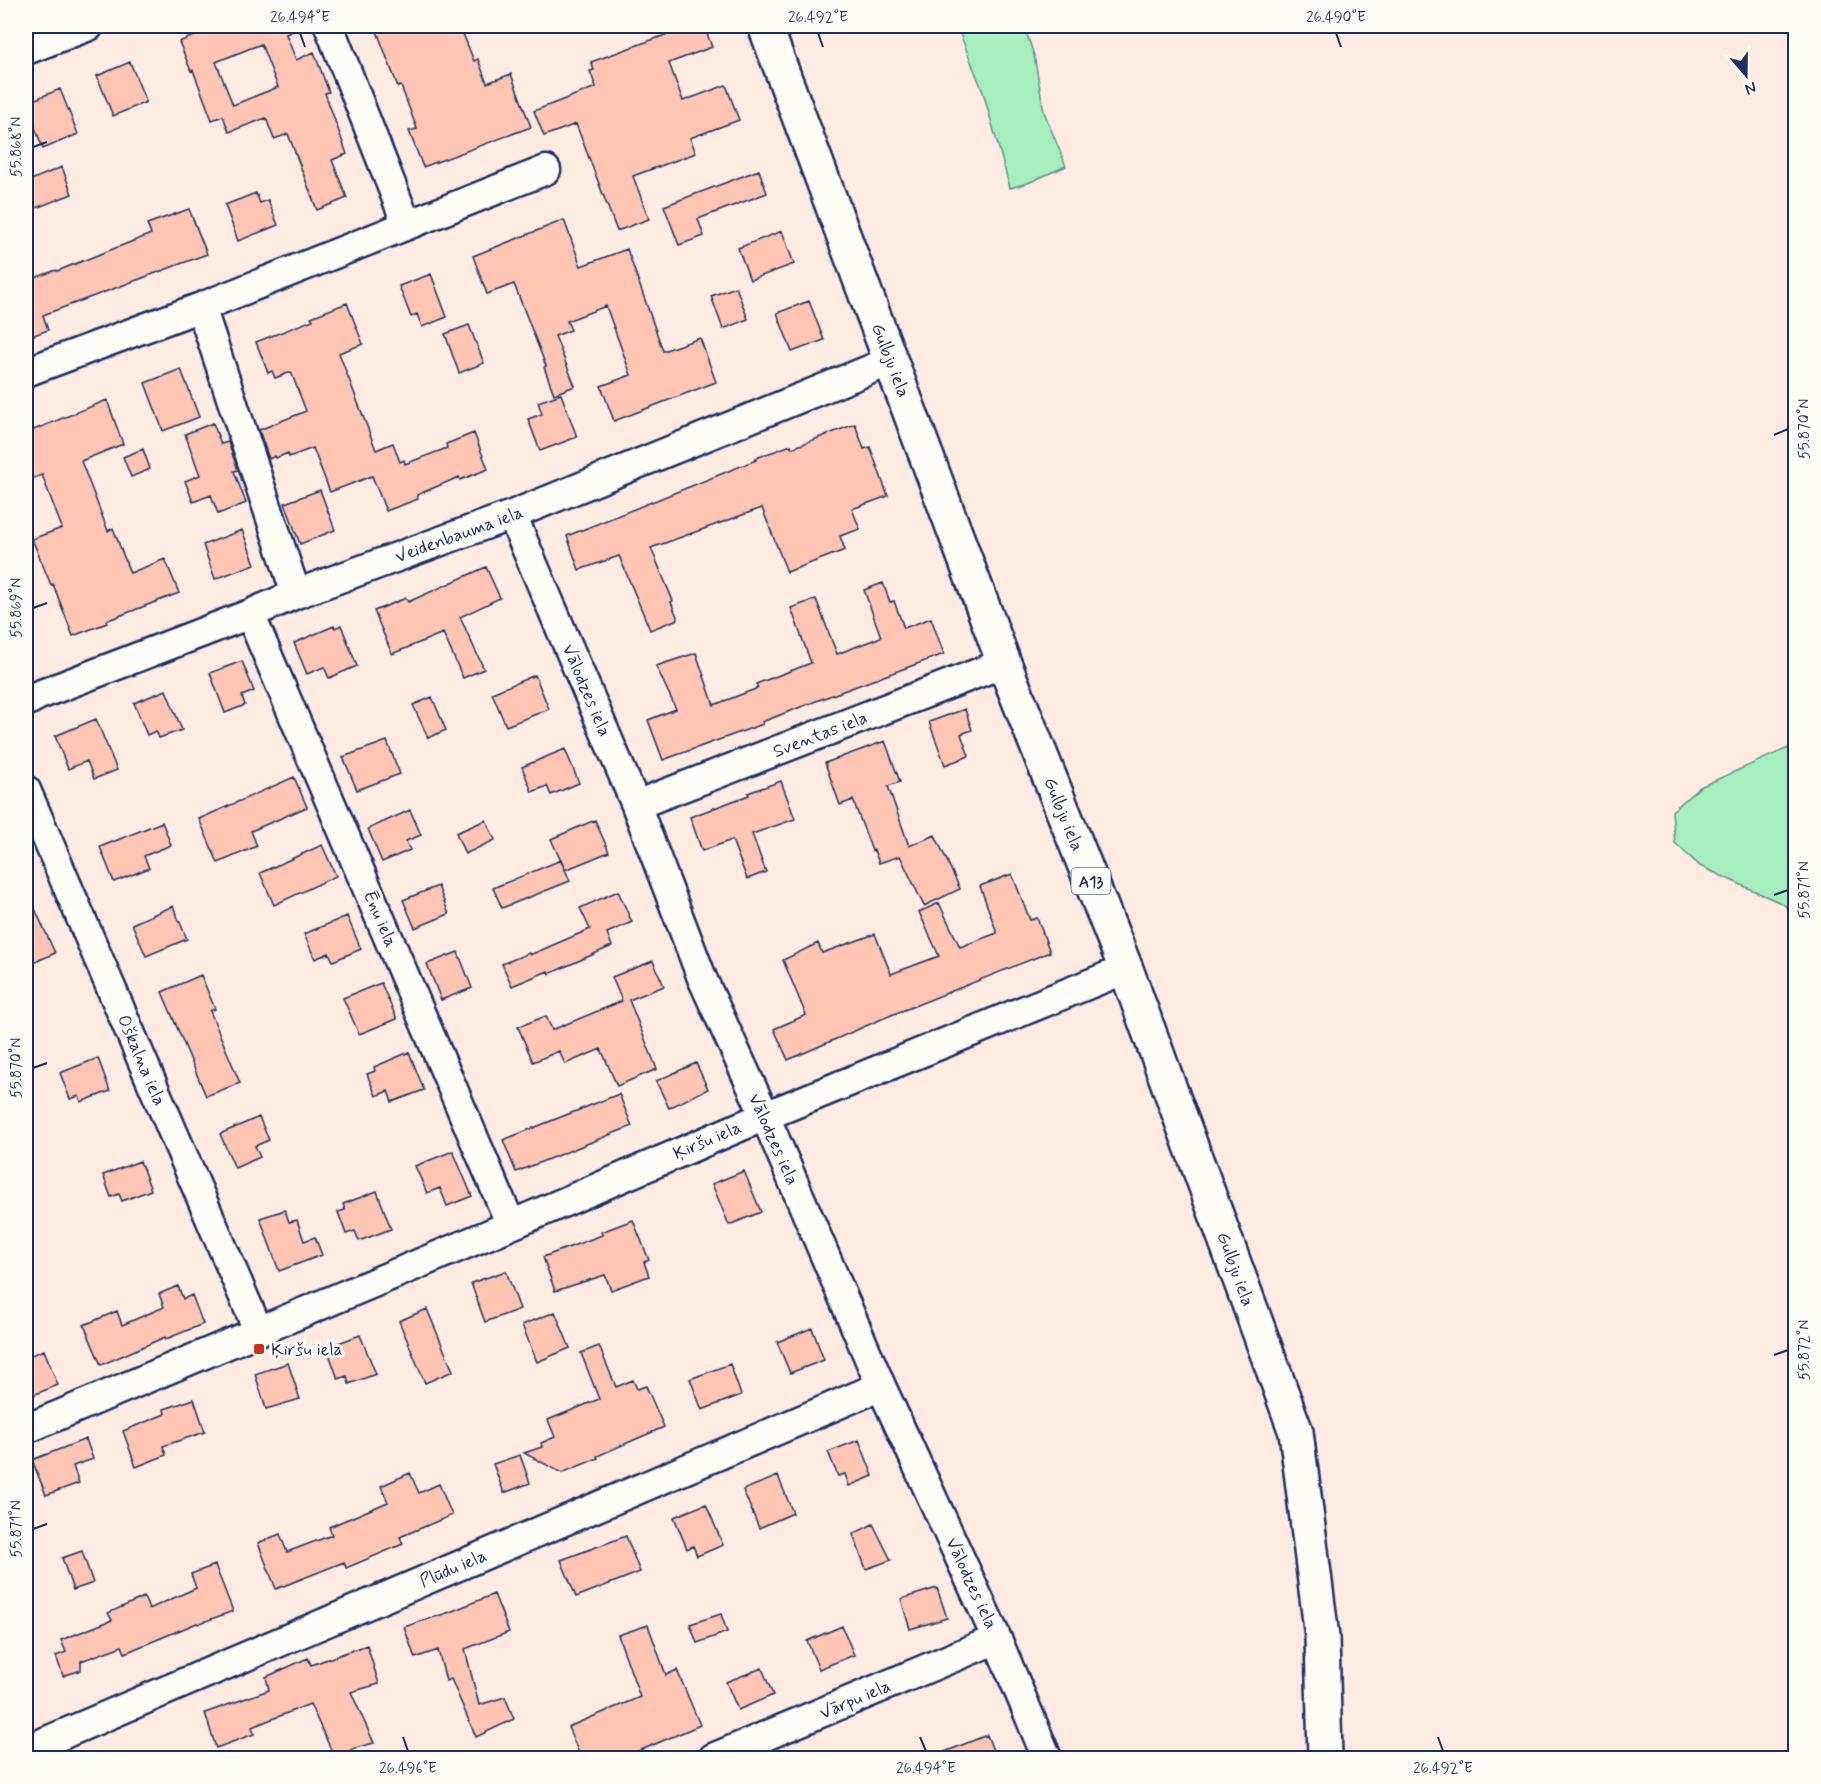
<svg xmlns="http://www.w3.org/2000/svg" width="1821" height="1784" font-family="Mynerve,sans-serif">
  <rect width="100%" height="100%" fill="#fdebe3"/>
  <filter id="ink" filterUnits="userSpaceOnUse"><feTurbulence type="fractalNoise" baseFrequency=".0167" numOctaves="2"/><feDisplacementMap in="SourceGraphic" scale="12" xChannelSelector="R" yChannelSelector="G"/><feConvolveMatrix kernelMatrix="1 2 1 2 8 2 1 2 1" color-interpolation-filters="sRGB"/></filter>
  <g filter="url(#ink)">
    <!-- green -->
    <path fill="#a7f0be" stroke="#61908e" stroke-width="1.5" d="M 957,26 L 1024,26 L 1034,55 L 1044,112 L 1066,166 L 1028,183 L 1010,188 L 983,92 Z
      M 1795,745 L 1795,915 L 1783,904 L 1700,866 L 1675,843 L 1672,811 L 1700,787 Z"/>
    <!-- building -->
    <path fill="#fec4b4" stroke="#1b2f5e" stroke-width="1.5" fill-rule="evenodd" d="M 219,26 L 304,26 L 286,34 L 296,60 L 314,52 L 329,92 L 325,93 L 347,154 L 332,160 L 347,198 L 317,210 L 288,134 L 274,139 L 266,118 L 229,132 L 223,116 L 212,120 L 193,70 L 191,71 L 179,42 ZM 261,44 L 278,87 L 233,105 L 216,62 Z
      M 375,26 L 460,26 L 474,61 L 478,59 L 487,83 L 511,74 L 531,127 L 423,167 L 409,131 L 417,129 L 401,86 L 398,87 Z
      M 690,26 L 704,26 L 712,47 L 669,63 L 683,101 L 726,85 L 739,120 L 690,138 L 696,153 L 633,176 L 649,219 L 617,231 L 576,124 L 544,136 L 534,111 L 596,87 L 590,71 L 594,70 L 591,62 Z
      M 130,62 L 146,102 L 113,116 L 97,76 Z
      M 60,89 L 78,134 L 43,149 L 26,103 Z
      M 62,167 L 72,194 L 26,212 L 26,182 Z
      M 759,170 L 767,193 L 698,219 L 704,236 L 679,245 L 664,206 Z
      M 256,193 L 260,203 L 268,200 L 278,225 L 238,241 L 225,205 Z
      M 189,209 L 207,254 L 43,315 L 48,330 L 26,338 L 26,276 L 27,275 L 29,280 L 56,270 L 57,271 L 151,234 L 147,224 Z
      M 564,220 L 581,266 L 627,249 L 663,351 L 700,338 L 716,382 L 614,421 L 601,386 L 631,375 L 606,306 L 567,321 L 571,330 L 555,336 L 575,386 L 554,394 L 544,367 L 546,366 L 514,284 L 487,294 L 473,256 Z
      M 782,231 L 794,264 L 750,280 L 738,248 Z
      M 431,274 L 447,317 L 422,327 L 417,314 L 411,317 L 399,286 Z
      M 736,287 L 748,319 L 723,329 L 711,296 Z
      M 809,301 L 824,340 L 792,352 L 777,313 Z
      M 347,303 L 363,344 L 339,353 L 376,450 L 393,443 L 400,462 L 404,460 L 405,464 L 447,448 L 446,444 L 474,433 L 488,469 L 460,480 L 459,477 L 417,495 L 418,499 L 386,511 L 372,476 L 330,492 L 313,448 L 289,457 L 288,453 L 276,458 L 275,456 L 269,459 L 259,430 L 306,411 L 291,372 L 275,378 L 272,371 L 268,373 L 256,342 L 313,320 L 311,317 Z
      M 469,325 L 484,363 L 459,373 L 445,334 Z
      M 181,369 L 199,417 L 163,431 L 145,383 Z
      M 561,394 L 577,437 L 540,451 L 528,419 L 542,414 L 538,402 Z
      M 107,400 L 123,444 L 81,461 L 108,531 L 113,528 L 130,573 L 165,559 L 179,593 L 106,621 L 107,623 L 73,636 L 53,584 L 51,585 L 32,539 L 62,528 L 42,475 L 26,481 L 26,433 Z
      M 213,423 L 221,444 L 228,442 L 238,470 L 234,471 L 246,503 L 218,514 L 211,495 L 193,502 L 185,481 L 200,475 L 185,434 Z
      M 855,424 L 864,449 L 870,447 L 888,496 L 852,509 L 860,529 L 840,536 L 845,550 L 787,572 L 762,508 L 651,548 L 673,601 L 671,602 L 678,619 L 650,630 L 619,556 L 579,570 L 567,536 L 756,460 L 756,458 L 791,445 L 792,448 Z
      M 143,449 L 150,469 L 131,477 L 123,457 Z
      M 320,490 L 335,530 L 300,544 L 285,503 Z
      M 242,530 L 255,564 L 215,579 L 203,545 Z
      M 486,567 L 500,598 L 460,617 L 484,669 L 463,678 L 443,633 L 392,654 L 374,611 L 406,598 L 408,602 Z
      M 883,583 L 890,602 L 894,601 L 904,628 L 931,618 L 944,654 L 824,698 L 762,722 L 763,724 L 663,760 L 648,720 L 676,709 L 656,666 L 696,653 L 714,705 L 758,688 L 756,684 L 811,663 L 791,608 L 816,599 L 837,654 L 881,637 L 864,590 Z
      M 341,625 L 357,666 L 329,678 L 324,667 L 307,674 L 294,643 L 334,626 L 335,628 Z
      M 242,661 L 254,691 L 242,696 L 245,705 L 225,713 L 210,673 Z
      M 535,675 L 549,709 L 506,726 L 492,693 Z
      M 166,690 L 182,730 L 159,738 L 156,731 L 147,735 L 134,703 Z
      M 432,697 L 446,730 L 428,738 L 413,705 Z
      M 965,709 L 972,730 L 961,734 L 969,756 L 945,765 L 929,722 Z
      M 96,719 L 117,770 L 94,779 L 87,761 L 68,769 L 55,736 Z
      M 387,741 L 400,774 L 357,790 L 343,757 Z
      M 885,741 L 900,782 L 888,786 L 909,846 L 935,835 L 960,889 L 924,906 L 900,856 L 879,863 L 874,850 L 872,851 L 853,800 L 840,805 L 825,763 Z
      M 565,749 L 579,783 L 551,795 L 547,786 L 532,792 L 522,767 Z
      M 294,777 L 307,807 L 251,831 L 257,846 L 218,863 L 199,819 Z
      M 781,781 L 795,819 L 752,834 L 766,872 L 747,879 L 732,840 L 702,851 L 690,817 L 749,795 L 748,793 Z
      M 410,810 L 421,835 L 406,841 L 410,850 L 382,862 L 368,829 Z
      M 486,820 L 495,840 L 465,854 L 456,833 Z
      M 595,820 L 609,852 L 565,870 L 551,839 Z
      M 162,822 L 171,845 L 144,856 L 149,868 L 114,882 L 100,847 Z
      M 322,845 L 336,876 L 274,905 L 260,873 Z
      M 561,860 L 570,881 L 502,908 L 493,888 Z
      M 1012,874 L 1030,920 L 1037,918 L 1050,952 L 884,1018 L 788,1060 L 774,1029 L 806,1015 L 783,960 L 818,943 L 822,953 L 875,934 L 891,974 L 939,956 L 919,912 L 939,903 L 960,947 L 997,933 L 980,886 Z
      M 438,886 L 449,914 L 415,928 L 403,900 Z
      M 26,889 L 55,953 L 26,966 Z
      M 618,891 L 632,922 L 607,933 L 612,946 L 549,974 L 548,971 L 512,986 L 502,964 L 529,953 L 530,955 L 590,929 L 580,908 Z
      M 173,906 L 187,939 L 146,956 L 132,924 Z
      M 347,916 L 361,949 L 333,961 L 329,953 L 315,959 L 304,934 Z
      M 458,952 L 472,988 L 441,1000 L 427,964 Z
      M 653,961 L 664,986 L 629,1000 L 657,1069 L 617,1086 L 601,1049 L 565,1064 L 559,1051 L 533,1062 L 518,1027 L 546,1016 L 552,1030 L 622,1001 L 612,977 Z
      M 201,975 L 215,1009 L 210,1011 L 240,1083 L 206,1096 L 162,992 Z
      M 381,983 L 397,1019 L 359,1034 L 343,998 Z
      M 409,1052 L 424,1090 L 392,1102 L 388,1091 L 376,1096 L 367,1074 L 375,1071 L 374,1067 Z
      M 98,1058 L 110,1091 L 81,1102 L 79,1096 L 70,1099 L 60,1073 Z
      M 696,1063 L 708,1089 L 669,1108 L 656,1081 Z
      M 619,1094 L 632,1126 L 516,1172 L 503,1140 Z
      M 259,1117 L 269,1140 L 255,1146 L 260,1157 L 235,1168 L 220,1134 Z
      M 453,1151 L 472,1196 L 447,1206 L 440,1188 L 427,1193 L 415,1166 Z
      M 140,1161 L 151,1190 L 122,1201 L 119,1194 L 111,1197 L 103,1175 Z
      M 744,1171 L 761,1212 L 729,1225 L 712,1184 Z
      M 377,1191 L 391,1229 L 359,1241 L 355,1231 L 346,1234 L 338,1212 L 345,1210 L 343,1204 Z
      M 285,1210 L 289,1222 L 297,1220 L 304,1241 L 315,1237 L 322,1255 L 279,1271 L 260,1218 Z
      M 633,1220 L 649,1260 L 644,1262 L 649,1276 L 611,1290 L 605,1275 L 555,1291 L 543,1257 L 602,1235 L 601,1232 Z
      M 506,1271 L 520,1309 L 485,1322 L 471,1283 Z
      M 178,1286 L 183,1299 L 192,1295 L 203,1324 L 166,1339 L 165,1337 L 101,1365 L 84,1325 L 117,1311 L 122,1325 L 164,1307 L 159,1294 Z
      M 427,1309 L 453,1371 L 425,1383 L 399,1321 Z
      M 555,1312 L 570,1348 L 537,1362 L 522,1325 Z
      M 812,1328 L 824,1360 L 790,1373 L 777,1342 Z
      M 360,1335 L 376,1374 L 349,1384 L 347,1376 L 338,1379 L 328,1351 L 337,1347 L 336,1344 Z
      M 599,1346 L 616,1387 L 633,1380 L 637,1389 L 646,1386 L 664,1427 L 597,1456 L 598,1458 L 562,1473 L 524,1453 L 542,1447 L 541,1443 L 555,1437 L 548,1420 L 599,1399 L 581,1353 Z
      M 44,1350 L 58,1385 L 26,1398 L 26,1357 Z
      M 288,1363 L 300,1399 L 266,1409 L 255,1374 Z
      M 730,1364 L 741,1395 L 702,1410 L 690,1379 Z
      M 194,1399 L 205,1432 L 163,1446 L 166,1455 L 136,1467 L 123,1431 L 165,1414 L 164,1409 Z
      M 86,1439 L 93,1459 L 73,1466 L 79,1483 L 46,1495 L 32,1460 Z
      M 859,1440 L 873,1476 L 849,1486 L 845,1474 L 838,1476 L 828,1452 Z
      M 520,1455 L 530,1483 L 504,1493 L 493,1464 Z
      M 410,1473 L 419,1493 L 439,1484 L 452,1515 L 400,1537 L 403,1544 L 346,1568 L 344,1562 L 276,1589 L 258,1543 L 280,1534 L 287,1552 L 332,1535 L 329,1527 L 388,1502 L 381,1486 Z
      M 778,1476 L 793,1513 L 759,1528 L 743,1490 Z
      M 706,1504 L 723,1545 L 697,1556 L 693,1546 L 687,1549 L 674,1517 Z
      M 873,1524 L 891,1560 L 866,1569 L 853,1534 Z
      M 626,1536 L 640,1572 L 576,1597 L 561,1560 Z
      M 82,1551 L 93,1583 L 73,1590 L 62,1558 Z
      M 215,1565 L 233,1611 L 198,1624 L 197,1623 L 125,1653 L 122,1646 L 81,1661 L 81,1670 L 63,1676 L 56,1656 L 66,1652 L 61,1640 L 112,1620 L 108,1613 L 144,1597 L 149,1609 L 196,1588 L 191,1574 Z
      M 937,1588 L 947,1618 L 910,1629 L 901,1599 Z
      M 494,1594 L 509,1632 L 465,1649 L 479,1705 L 505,1697 L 514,1719 L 476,1737 L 451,1679 L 446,1681 L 438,1650 L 415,1658 L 404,1627 L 450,1612 Z
      M 721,1614 L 727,1632 L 697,1643 L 690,1624 Z
      M 648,1625 L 666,1675 L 677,1670 L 700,1725 L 634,1753 L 636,1758 L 581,1758 L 568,1727 L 640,1697 L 618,1635 Z
      M 842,1626 L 854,1655 L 819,1669 L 807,1641 Z
      M 367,1645 L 379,1684 L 351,1692 L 374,1743 L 355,1748 L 335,1758 L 310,1704 L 252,1727 L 254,1734 L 216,1748 L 205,1713 L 269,1690 L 266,1677 L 308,1658 L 311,1665 Z
      M 762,1668 L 773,1695 L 738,1710 L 726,1682 Z
      M 987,1735 L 996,1758 L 932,1758 L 932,1757 Z"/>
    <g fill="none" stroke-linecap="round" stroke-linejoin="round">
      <defs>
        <path id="minor" d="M 329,26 L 407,225
          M 26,50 L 89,26
          M 201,307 L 296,594
          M 26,372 L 201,307 L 546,170
          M 512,515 L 636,805 L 702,978 L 765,1116 L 881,1386 L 997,1639 L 1047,1758
          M 250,614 L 511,1225
          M 26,702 L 39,695 L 250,614 L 296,594 L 512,515 L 891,361
          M 26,790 L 258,1330
          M 636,805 L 1004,663
          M 26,1429 L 511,1225 L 765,1116 L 1126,969
          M 26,1750 L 881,1386
          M 713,1758 L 997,1639"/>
        <path id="major" d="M 765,26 L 1004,663 L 1126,969 L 1296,1432 L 1322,1637 L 1325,1758"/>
      </defs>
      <!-- minor casing -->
      <use href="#minor" stroke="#1b2f5e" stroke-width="33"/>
      <!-- major casing -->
      <use href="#major" stroke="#1b2f5e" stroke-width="38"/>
      <!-- minor -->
      <use href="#minor" stroke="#fdfcf7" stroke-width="28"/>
      <!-- major -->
      <use href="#major" stroke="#fdfcf7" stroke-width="33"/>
    </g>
  </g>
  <!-- ticks -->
  <path fill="none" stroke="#1b2f5e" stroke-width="2" d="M 300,33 L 305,47M 818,33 L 823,47M 1336,33 L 1341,47M 33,147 L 47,142M 1774,435 L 1788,429M 33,608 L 47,603M 1774,895 L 1788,890M 33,1068 L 47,1063M 1774,1355 L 1788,1350M 33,1529 L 47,1524M 403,1737 L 408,1751M 920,1737 L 926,1751M 1438,1737 L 1443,1751"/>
  <!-- markers -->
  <rect fill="#c8321e" stroke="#fdfcf7" stroke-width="2" x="253" y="1343" width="12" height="12" rx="3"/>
  <g text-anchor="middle" stroke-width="6" stroke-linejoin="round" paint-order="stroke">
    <!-- shield labels -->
    <rect fill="#fdfcf7" stroke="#5f6c8c" stroke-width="1.5" x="1071.5" y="868" width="39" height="26" rx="4.5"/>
    <g font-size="16" font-weight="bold" fill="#1b2f5e">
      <text x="1091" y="887">A13</text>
    </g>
    <!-- street labels -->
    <g font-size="18" fill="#1b2f5e" stroke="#fdfcf7">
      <text transform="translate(891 360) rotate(69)" y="6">Gulbju iela</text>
      <text transform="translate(459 534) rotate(-20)" y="6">Veidenbauma iela</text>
      <text transform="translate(587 690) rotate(67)" y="6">Vālodzes iela</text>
      <text transform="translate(820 734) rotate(-21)" y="6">Sventas iela</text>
      <text transform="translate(1064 814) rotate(68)" y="6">Gulbju iela</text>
      <text transform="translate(381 919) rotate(67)" y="6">Ēnu iela</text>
      <text transform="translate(142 1060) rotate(67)" y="6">Oškalna iela</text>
      <text transform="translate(774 1139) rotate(66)" y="6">Vālodzes iela</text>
      <text transform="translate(707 1140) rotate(-23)" y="6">Ķiršu iela</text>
      <text transform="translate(1236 1269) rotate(70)" y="6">Gulbju iela</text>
      <text transform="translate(453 1568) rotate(-23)" y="6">Plūdu iela</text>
      <text transform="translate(972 1583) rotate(65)" y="6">Vālodzes iela</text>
      <text transform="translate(855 1699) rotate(-23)" y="6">Vārpu iela</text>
    </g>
    <!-- poi labels -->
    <g font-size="18" fill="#1b2f5e" stroke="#fdfcf7" text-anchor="start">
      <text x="271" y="1355">Ķiršu iela</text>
    </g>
  </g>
  <!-- margin -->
  <rect width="1821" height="1784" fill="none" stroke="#fdfcf7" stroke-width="66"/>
  <!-- north arrow -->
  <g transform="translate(1746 75) rotate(160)" stroke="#fdfcf7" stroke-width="4.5" paint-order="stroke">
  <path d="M0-4.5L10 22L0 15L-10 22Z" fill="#1b2f5e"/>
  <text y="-9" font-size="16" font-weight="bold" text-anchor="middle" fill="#1b2f5e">N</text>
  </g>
  <rect x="33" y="33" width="1755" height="1718" fill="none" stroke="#1b2f5e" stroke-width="2"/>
  <g font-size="15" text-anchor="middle" fill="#1b2f5e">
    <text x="300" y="22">26.494°E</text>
    <text x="818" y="22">26.492°E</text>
    <text x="1336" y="22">26.490°E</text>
    <text transform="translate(16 147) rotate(-90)" y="5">55.868°N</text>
    <text transform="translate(1804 429) rotate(-90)" y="5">55.870°N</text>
    <text transform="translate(16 608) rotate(-90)" y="5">55.869°N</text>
    <text transform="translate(1804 890) rotate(-90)" y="5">55.871°N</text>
    <text transform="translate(16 1068) rotate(-90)" y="5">55.870°N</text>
    <text transform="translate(1804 1350) rotate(-90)" y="5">55.872°N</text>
    <text transform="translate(16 1529) rotate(-90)" y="5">55.871°N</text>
    <text x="408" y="1773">26.496°E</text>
    <text x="926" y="1773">26.494°E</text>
    <text x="1443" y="1773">26.492°E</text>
  </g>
</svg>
